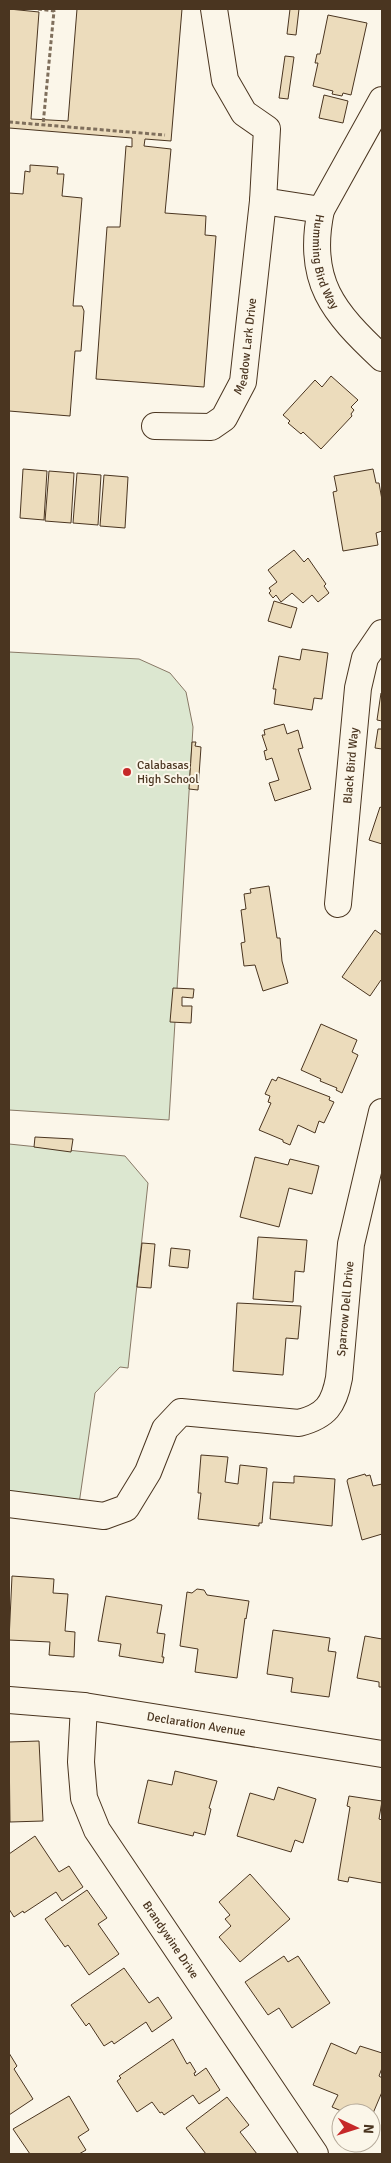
<svg xmlns="http://www.w3.org/2000/svg" width="391" height="2163" font-family="Signika,sans-serif">
  <rect width="100%" height="100%" fill="#fbf6e9"/>
  <!-- green -->
  <path fill="#dce7d0" stroke="#887966" d="M 9,652 L 139,659 L 170,673 L 186,692 L 193,727 L 169,1120 L 9,1110 Z
    M 9,1144 L 125,1156 L 148,1183 L 128,1368 L 120,1367 L 95,1393 L 79,1504 L 9,1495 Z"/>
  <!-- building -->
  <path fill="#ecdcbc" stroke="#4a3520" d="M 9,9 L 39,12 L 31,119 L 68,121 L 77,9 L 182,9 L 171,141 L 145,139 L 144,146 L 171,149 L 165,213 L 206,216 L 205,235 L 216,236 L 204,387 L 96,379 L 107,227 L 120,227 L 126,146 L 132,147 L 132,138 L 9,128 Z
    M 290,9 L 299,9 L 296,35 L 287,34 Z
    M 328,15 L 367,23 L 351,95 L 343,93 L 342,96 L 332,94 L 333,91 L 313,86 L 318,63 L 315,63 L 317,54 L 320,54 Z
    M 285,56 L 294,57 L 288,99 L 279,98 Z
    M 324,95 L 348,101 L 343,123 L 319,118 Z
    M 30,165 L 58,167 L 57,174 L 64,174 L 62,196 L 82,198 L 73,306 L 82,306 L 84,311 L 81,351 L 75,351 L 70,416 L 9,411 L 9,193 L 23,194 L 25,171 L 30,172 Z
    M 331,376 L 358,400 L 351,407 L 354,410 L 351,414 L 352,416 L 321,449 L 303,432 L 301,434 L 288,423 L 290,421 L 283,415 L 315,380 L 322,387 Z
    M 23,469 L 47,471 L 44,520 L 20,518 Z
    M 373,469 L 376,483 L 379,483 L 382,500 L 382,531 L 376,533 L 378,545 L 343,551 L 333,492 L 337,491 L 334,476 Z
    M 49,471 L 74,473 L 71,523 L 45,521 Z
    M 77,473 L 101,475 L 98,525 L 73,523 Z
    M 104,475 L 128,477 L 125,528 L 100,526 Z
    M 294,550 L 304,562 L 308,558 L 326,584 L 324,586 L 329,593 L 318,602 L 312,595 L 303,603 L 292,593 L 281,602 L 276,595 L 273,598 L 269,593 L 271,591 L 269,588 L 277,582 L 268,570 Z
    M 274,601 L 297,608 L 291,628 L 268,621 Z
    M 302,649 L 328,653 L 322,699 L 314,698 L 312,710 L 274,704 L 276,689 L 273,689 L 279,656 L 300,660 Z
    M 381,693 L 382,693 L 382,721 L 377,720 Z
    M 284,724 L 287,734 L 298,730 L 303,748 L 298,749 L 311,789 L 275,801 L 269,783 L 279,780 L 272,758 L 266,760 L 264,751 L 267,750 L 262,735 L 265,735 L 264,730 Z
    M 378,729 L 382,729 L 382,749 L 375,748 Z
    M 192,742 L 196,742 L 195,746 L 201,747 L 198,790 L 189,789 Z
    M 380,807 L 382,808 L 382,844 L 369,840 Z
    M 269,886 L 277,938 L 280,938 L 282,961 L 288,983 L 263,991 L 255,965 L 244,966 L 241,943 L 245,942 L 241,910 L 246,909 L 244,894 L 251,893 L 250,889 Z
    M 375,930 L 382,935 L 382,981 L 381,980 L 370,996 L 342,977 Z
    M 173,988 L 194,989 L 193,998 L 182,997 L 182,1006 L 192,1006 L 191,1023 L 170,1022 Z
    M 321,1024 L 357,1040 L 352,1052 L 358,1055 L 342,1093 L 336,1090 L 337,1088 L 320,1081 L 321,1079 L 301,1070 Z
    M 278,1077 L 330,1097 L 329,1100 L 334,1102 L 324,1123 L 319,1121 L 315,1133 L 298,1125 L 290,1145 L 283,1142 L 283,1140 L 259,1130 L 271,1103 L 268,1102 L 270,1096 L 265,1094 L 272,1079 L 276,1081 Z
    M 35,1137 L 73,1139 L 71,1152 L 34,1147 Z
    M 255,1157 L 288,1165 L 290,1159 L 319,1166 L 312,1194 L 289,1188 L 279,1227 L 240,1217 Z
    M 258,1237 L 307,1240 L 304,1272 L 295,1271 L 293,1302 L 253,1299 Z
    M 142,1243 L 155,1244 L 151,1288 L 137,1287 Z
    M 171,1248 L 190,1250 L 188,1268 L 169,1266 Z
    M 237,1303 L 301,1306 L 298,1339 L 286,1338 L 283,1375 L 233,1371 Z
    M 201,1455 L 228,1457 L 225,1482 L 238,1484 L 240,1465 L 267,1468 L 262,1523 L 259,1523 L 259,1526 L 198,1519 L 201,1493 L 198,1493 Z
    M 365,1474 L 366,1476 L 370,1475 L 373,1486 L 382,1484 L 382,1534 L 362,1540 L 347,1481 L 348,1479 Z
    M 294,1476 L 335,1479 L 332,1526 L 270,1519 L 273,1482 L 294,1483 Z
    M 12,1576 L 54,1579 L 53,1593 L 68,1594 L 65,1631 L 75,1632 L 74,1657 L 49,1655 L 50,1642 L 9,1640 Z
    M 197,1589 L 204,1590 L 207,1595 L 249,1601 L 246,1619 L 245,1618 L 237,1678 L 195,1672 L 198,1649 L 180,1646 L 187,1592 L 192,1593 Z
    M 106,1596 L 162,1605 L 157,1633 L 165,1634 L 162,1657 L 164,1657 L 163,1663 L 119,1656 L 121,1644 L 98,1641 Z
    M 273,1630 L 330,1638 L 328,1651 L 336,1652 L 329,1697 L 291,1692 L 293,1678 L 267,1674 Z
    M 365,1636 L 382,1639 L 382,1687 L 379,1687 L 379,1682 L 357,1678 Z
    M 39,1741 L 43,1821 L 10,1822 L 9,1742 Z
    M 175,1771 L 217,1781 L 209,1808 L 211,1809 L 205,1835 L 194,1832 L 193,1836 L 138,1823 L 148,1780 L 172,1785 Z
    M 278,1787 L 316,1799 L 303,1843 L 295,1840 L 291,1852 L 237,1836 L 250,1793 L 274,1800 Z
    M 349,1796 L 382,1801 L 379,1819 L 382,1820 L 382,1883 L 349,1877 L 348,1882 L 338,1880 L 350,1807 L 347,1806 Z
    M 35,1836 L 59,1872 L 69,1866 L 83,1887 L 62,1901 L 56,1892 L 24,1913 L 23,1911 L 14,1917 L 9,1909 L 9,1854 Z
    M 250,1874 L 290,1919 L 240,1962 L 219,1937 L 231,1926 L 225,1919 L 230,1915 L 219,1902 Z
    M 87,1890 L 107,1918 L 98,1924 L 119,1954 L 89,1975 L 68,1945 L 65,1947 L 45,1919 Z
    M 284,1956 L 288,1962 L 298,1956 L 330,2003 L 292,2028 L 279,2008 L 268,2015 L 245,1982 Z
    M 124,1968 L 149,2003 L 158,1997 L 172,2018 L 152,2032 L 146,2022 L 114,2044 L 112,2041 L 104,2046 L 89,2023 L 86,2026 L 71,2005 Z
    M 173,2039 L 187,2064 L 190,2062 L 196,2072 L 194,2073 L 195,2076 L 206,2068 L 220,2090 L 199,2104 L 193,2095 L 164,2115 L 162,2112 L 160,2113 L 152,2102 L 137,2112 L 117,2081 L 121,2078 L 119,2076 Z
    M 331,2043 L 356,2054 L 360,2046 L 382,2053 L 382,2068 L 379,2076 L 382,2078 L 382,2092 L 371,2118 L 371,2113 L 346,2113 L 332,2107 L 338,2095 L 313,2085 Z
    M 9,2053 L 17,2066 L 14,2069 L 33,2099 L 9,2115 Z
    M 69,2096 L 89,2130 L 78,2137 L 86,2150 L 79,2154 L 30,2154 L 13,2129 Z
    M 227,2097 L 249,2125 L 240,2132 L 257,2154 L 206,2154 L 186,2128 Z"/>
  <g fill="none" stroke-linecap="round" stroke-linejoin="round">
    <defs>
      <g id="minor">
        <path id="s1" d="M 382,100 L 321,210 C 306,281 333,312 382,358"/>
        <path d="M 263,201 L 321,210"/>
        <path id="s2" d="M 155,426 L 211,427 L 224,418 L 243,382 L 263,201 L 267,129 L 244,113 L 225,80 L 214,9"/>
        <path id="s3" d="M 338,904 L 358,688 L 365,658 L 382,633"/>
        <path id="s4" d="M 9,1504 L 104,1516 L 126,1508 L 148,1472 L 165,1429 L 181,1412 L 299,1423 C 326,1416 334,1405 339,1378 L 351,1244 L 382,1112"/>
        <path id="s5" d="M 9,1700 L 84,1706 L 382,1754"/>
        <path id="s6" d="M 84,1706 L 81,1762 L 84,1798 L 97,1830 L 315,2154"/>
      </g>
    </defs>
    <!-- minor casing -->
    <use href="#minor" stroke="#4a3520" stroke-width="28"/>
    <!-- path -->
    <path stroke="#7f6f5c" stroke-width="3" stroke-dasharray="4 2.5" stroke-linecap="butt" d="M 38,9 L 54,11 L 43,125
      M 9,122 L 165,135"/>
    <!-- minor -->
    <use href="#minor" stroke="#fbf6e9" stroke-width="26"/>
  </g>
  <!-- markers -->
  <circle fill="#c62828" stroke="#fbf6e9" stroke-width="2" cx="127" cy="772" r="5"/>
  <g text-anchor="middle" stroke-width="4" stroke-linejoin="round" paint-order="stroke">
    <!-- street labels -->
    <g font-size="12" fill="#4a3520" stroke="#fbf6e9">
      <text dy="4" stroke="none"><textPath href="#s1" startOffset="179">Humming Bird Way</textPath></text>
      <text dy="4" stroke="none"><textPath href="#s2" startOffset="148">Meadow Lark Drive</textPath></text>
      <text dy="4" stroke="none"><textPath href="#s3" startOffset="139">Black Bird Way</textPath></text>
      <text dy="4" stroke="none"><textPath href="#s4" startOffset="484">Sparrow Dell Drive</textPath></text>
      <text dy="4" stroke="none"><textPath href="#s5" startOffset="189">Declaration Avenue</textPath></text>
      <text dy="4" stroke="none"><textPath href="#s6" startOffset="259">Brandywine Drive</textPath></text>
    </g>
    <!-- poi labels -->
    <g font-size="12" fill="#4a3520" stroke="#fbf6e9" text-anchor="start">
      <text x="137" y="769">Calabasas<tspan x="137" dy="14">High School</tspan></text>
    </g>
  </g>
  <!-- border -->
  <rect width="391" height="2163" fill="none" stroke="#4a3520" stroke-width="20"/>
  <!-- north arrow -->
  <g transform="translate(356 2128) rotate(94)"><circle r="24" fill="#fbf6e9" stroke="#b4a999"/>
  <path d="M0-4L9 19L0 12L-9 19Z" fill="#c62828"/>
  <text y="-8" font-size="14" font-weight="bold" text-anchor="middle" fill="#4a3520">N</text>
  </g>
</svg>
